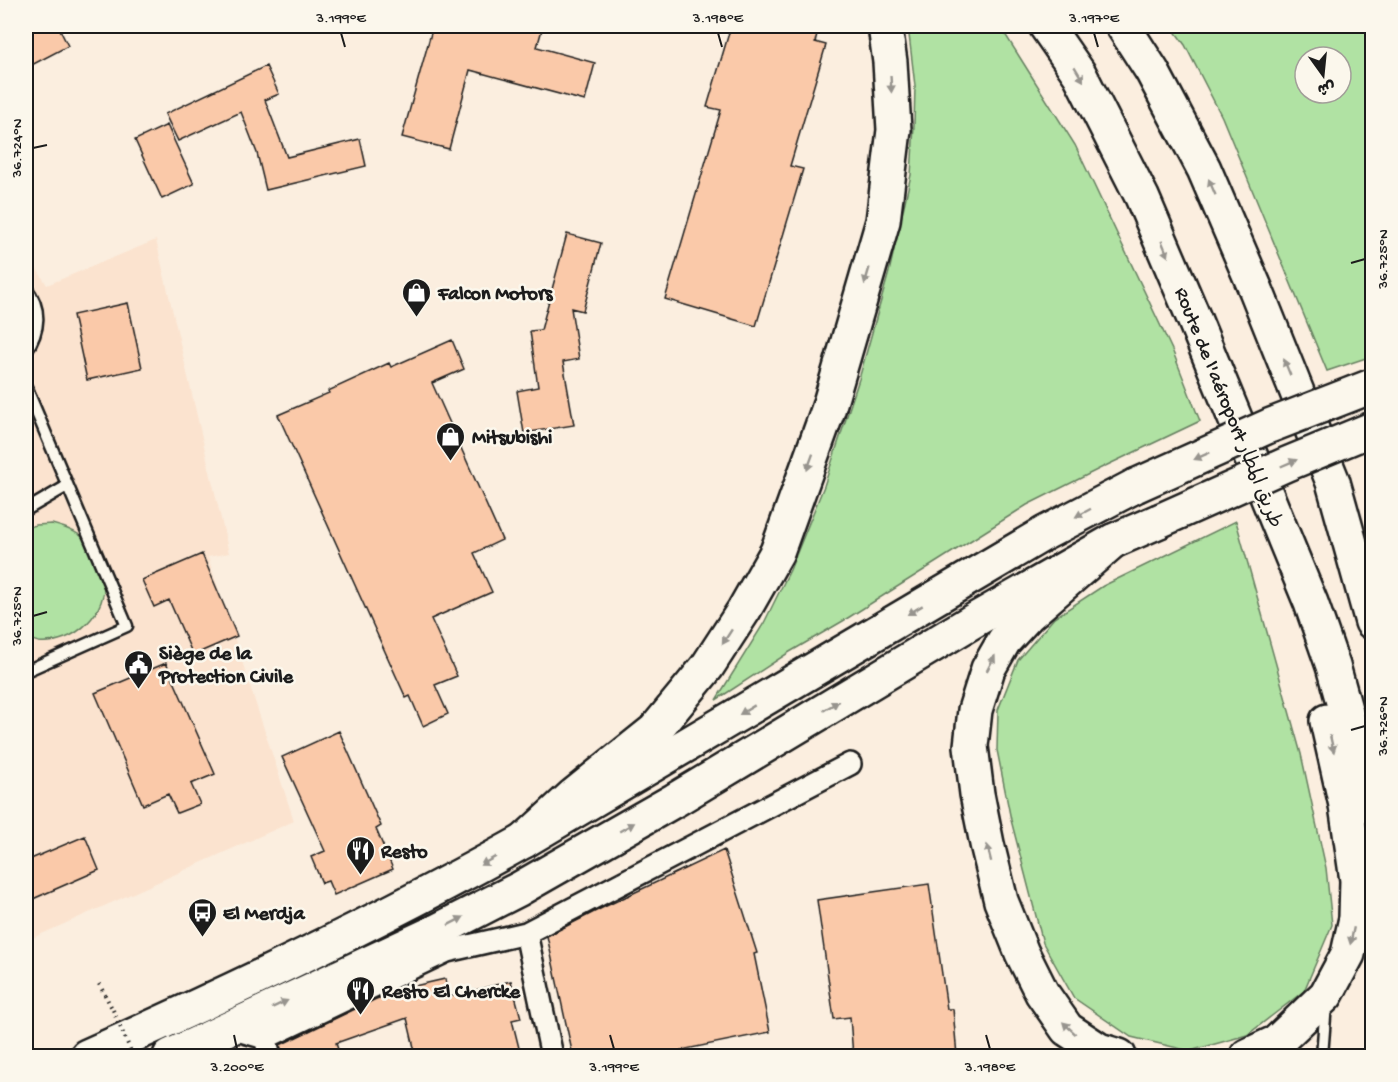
<svg xmlns="http://www.w3.org/2000/svg" width="1398" height="1082" font-family="'Gochi Hand','Playpen Sans Arabic',sans-serif">
  <rect width="100%" height="100%" fill="#fbeedf"/>
  <filter id="ink" filterUnits="userSpaceOnUse"><feTurbulence type="fractalNoise" baseFrequency=".0167" numOctaves="2"/><feDisplacementMap in="SourceGraphic" scale="12" xChannelSelector="R" yChannelSelector="G"/><feConvolveMatrix kernelMatrix="1 2 1 2 8 2 1 2 1" color-interpolation-filters="sRGB"/></filter>
  <g filter="url(#ink)">
    <!-- built -->
    <path fill="#fbe3cf" d="M 156,240 L 229,553 L 208,557 L 294,821 L 26,941 L 26,252 L 47,285 Z"/>
    <!-- green -->
    <path fill="#b0e2a3" stroke="#667f60" stroke-width="1.5" fill-rule="evenodd" d="M 908,26 L 1000,26 L 1075,145 L 1173,352 L 1200,421 L 1101,468 L 1027,505 L 843,621 L 788,653 L 716,700 L 764,623 L 790,570 L 824,486 L 859,379 L 889,272 L 911,175 L 914,126 L 915,86 Z
      M 1171,26 L 1372,26 L 1372,356 L 1327,371 L 1222,117 L 1185,45 ZM 1305,57 L 1341,57 L 1341,93 L 1305,93 Z
      M 1236,521 L 1301,754 L 1326,868 L 1332,925 L 1304,991 L 1247,1035 L 1190,1051 L 1131,1037 L 1074,998 L 1043,943 L 1011,820 L 997,750 L 998,710 L 1018,660 L 1054,618 L 1103,586 Z
      M 52,524 C 67,528 82,533 91,546 C 94,550 95,555 97,559 C 99,564 103,570 104,576 C 109,612 75,645 39,642 C 34,641 30,639 26,638 L 26,528 L 36,525 Z"/>
    <!-- building -->
    <path fill="#fac9a9" stroke="#1c1c1c" stroke-width="1.5" d="M 26,26 L 58,26 L 68,46 L 26,68 Z
      M 433,26 L 543,26 L 537,47 L 595,63 L 585,101 L 470,70 L 449,149 L 402,137 Z
      M 731,26 L 819,26 L 815,42 L 826,45 L 790,166 L 803,169 L 756,326 L 665,299 L 721,110 L 707,107 Z
      M 266,66 L 279,94 L 265,100 L 287,157 L 360,139 L 366,166 L 266,190 L 257,153 L 241,112 L 178,141 L 165,114 Z
      M 167,125 L 194,184 L 162,199 L 135,140 Z
      M 567,234 L 601,243 L 583,311 L 571,308 L 579,359 L 563,362 L 574,425 L 524,433 L 517,391 L 538,387 L 530,331 L 541,330 Z
      M 128,303 L 142,368 L 87,380 L 73,315 Z
      M 452,340 L 464,369 L 432,383 L 502,540 L 474,553 L 492,592 L 431,619 L 457,676 L 435,685 L 448,714 L 423,726 L 410,696 L 406,698 L 278,415 L 329,393 L 328,391 L 389,363 L 391,367 Z
      M 202,554 L 237,636 L 193,655 L 169,600 L 154,607 L 142,580 Z
      M 166,663 L 215,774 L 191,784 L 200,804 L 177,813 L 168,794 L 143,805 L 95,693 Z
      M 339,731 L 381,826 L 376,829 L 393,869 L 334,895 L 328,881 L 322,883 L 311,857 L 325,851 L 282,757 Z
      M 85,836 L 99,870 L 26,902 L 26,861 Z
      M 724,850 L 757,953 L 754,954 L 770,1032 L 681,1050 L 682,1056 L 573,1056 L 547,936 L 602,908 Z
      M 929,884 L 947,1009 L 953,1009 L 957,1056 L 853,1056 L 850,1017 L 834,1019 L 817,900 Z
      M 445,979 L 449,997 L 511,981 L 521,1018 L 512,1020 L 521,1056 L 416,1056 L 407,1018 L 336,1043 L 340,1056 L 283,1056 L 280,1045 L 376,999 L 401,991 L 401,989 Z"/>
    <g fill="none" stroke-linecap="round" stroke-linejoin="round">
      <defs>
        <path id="service" d="M 26,288 C 42,308 40,331 26,351
          M 26,387 L 127,626 L 26,671
          M 26,510 L 67,486
          M 1322,1056 L 1326,1004"/>
        <path id="minor" d="M 526,933 L 552,1056
          M 230,1028 L 265,1038 L 447,951 L 526,933 L 850,764
          M 265,1038 L 270,1056"/>
        <path id="trunk" d="M 87,1056 C 236,990 382,920 524,841 L 1045,533 L 1135,486
          M 170,1056 L 435,932 L 519,889 L 675,800 L 973,621 L 1113,541 L 1159,521"/>
        <path id="motorway" d="M 1046,26 L 1080,75 L 1142,197 L 1195,321 L 1311,603 L 1333,666 L 1372,806
          M 1123,26 L 1152,71 L 1204,169 L 1256,290 L 1333,482 L 1372,622
          M 1113,541 L 1028,615 L 1004,641 L 988,669 L 975,710 L 971,746 L 977,794 L 987,844 L 1001,901 L 1022,953 L 1042,993 L 1067,1029 L 1099,1050 L 1119,1056
          M 524,841 L 574,795 L 655,730 L 707,667 L 744,610 L 777,552 L 828,410 L 883,221 L 894,130 L 890,62 L 885,26
          M 1247,1056 L 1277,1042 L 1326,995 L 1348,954 L 1356,918 L 1357,880 L 1346,805 L 1327,721"/>
      </defs>
      <!-- service casing -->
      <use href="#service" stroke="#1c1c1c" stroke-width="15"/>
      <!-- minor casing -->
      <use href="#minor" stroke="#1c1c1c" stroke-width="26"/>
      <!-- trunk casing -->
      <use href="#trunk" stroke="#1c1c1c" stroke-width="38"/>
      <!-- motorway casing -->
      <use href="#motorway" stroke="#1c1c1c" stroke-width="38"/>
      <!-- path -->
      <path stroke="#1c1c1c" stroke-width="4" stroke-dasharray="1.5 4.5" stroke-linecap="butt" d="M 99,984 L 113,1010"/>
      <!-- service -->
      <use href="#service" stroke="#fbf7ec" stroke-width="10"/>
      <!-- minor -->
      <use href="#minor" stroke="#fbf7ec" stroke-width="21"/>
      <!-- trunk -->
      <use href="#trunk" stroke="#fbf7ec" stroke-width="33"/>
      <!-- motorway -->
      <use href="#motorway" stroke="#fbf7ec" stroke-width="33"/>
      <defs>
        <path id="trunk-bridge" d="M 1135,486 L 1269,426 L 1372,386
          M 1159,521 L 1287,464 L 1372,429"/>
      </defs>
      <!-- trunk-bridge casing -->
      <use href="#trunk-bridge" stroke="#1c1c1c" stroke-width="38" stroke-linecap="butt"/>
      <!-- path-bridge -->
      <path stroke="#1c1c1c" stroke-width="4" stroke-dasharray="1.5 4.5" stroke-linecap="butt" d="M 113,1010 L 133,1056"/>
      <!-- trunk-bridge -->
      <use href="#trunk-bridge" stroke="#fbf7ec" stroke-width="33"/>
    </g>
    <!-- one-way arrows -->
    <defs><path id="oneway-solid" d="M-6-.8H1V-3.2L6.5 0L1 3.2V.8H-6Z" transform="scale(1.5)"/></defs>
    <g fill="#97948e">
      <use href="#oneway-solid" transform="translate(1079 74) rotate(59)"/>
      <use href="#oneway-solid" transform="translate(891 84) rotate(87)"/>
      <use href="#oneway-solid" transform="translate(1212 187) rotate(-113)"/>
      <use href="#oneway-solid" transform="translate(1165 249) rotate(67)"/>
      <use href="#oneway-solid" transform="translate(867 276) rotate(106)"/>
      <use href="#oneway-solid" transform="translate(1287 367) rotate(-112)"/>
      <use href="#oneway-solid" transform="translate(1202 456) rotate(156)"/>
      <use href="#oneway-solid" transform="translate(810 462) rotate(110)"/>
      <use href="#oneway-solid" transform="translate(1289 463) rotate(-23)"/>
      <use href="#oneway-solid" transform="translate(1083 513) rotate(152)"/>
      <use href="#oneway-solid" transform="translate(915 610) rotate(149)"/>
      <use href="#oneway-solid" transform="translate(727 637) rotate(123)"/>
      <use href="#oneway-solid" transform="translate(991 663) rotate(-62)"/>
      <use href="#oneway-solid" transform="translate(831 706) rotate(-31)"/>
      <use href="#oneway-solid" transform="translate(747 710) rotate(149)"/>
      <use href="#oneway-solid" transform="translate(1332 744) rotate(77)"/>
      <use href="#oneway-solid" transform="translate(627 827) rotate(-30)"/>
      <use href="#oneway-solid" transform="translate(989 853) rotate(-104)"/>
      <use href="#oneway-solid" transform="translate(488 861) rotate(151)"/>
      <use href="#oneway-solid" transform="translate(456 921) rotate(-27)"/>
      <use href="#oneway-solid" transform="translate(1352 936) rotate(102)"/>
      <use href="#oneway-solid" transform="translate(280 1004) rotate(-25)"/>
      <use href="#oneway-solid" transform="translate(1069 1028) rotate(-137)"/>
    </g>
  </g>
  <!-- ticks -->
  <path fill="none" stroke="#1c1c1c" stroke-width="2" d="M 341,33 L 345,47M 718,33 L 722,47M 1094,33 L 1098,47M 33,148 L 47,145M 1351,263 L 1365,259M 33,616 L 47,612M 1351,730 L 1365,726M 234,1035 L 237,1049M 610,1035 L 614,1049M 986,1035 L 990,1049"/>
  <!-- icons -->
  <defs>
    <symbol id="shop-pin" viewBox="-11 -11 22 30"><path d="M0 17L-7.5 6A9.5 9.5 0 1 1 7.5 6Z" fill="#1c1c1c" stroke="#fbf7ec"/><path d="M-5-2.5h2.3a2.7 3.5 0 0 1 5.4 0H5L5.5 6h-11ZM-1.5-2.5h3a1.5 2.3 0 0 0-3 0Z" fill="#fff"/></symbol>
    <symbol id="civic-pin" viewBox="-11 -11 22 30"><path d="M0 17L-7.5 6A9.5 9.5 0 1 1 7.5 6Z" fill="#1c1c1c" stroke="#fbf7ec"/><path d="M-.6-6.5H3V-4.5H.6V-3L4-1V1h2V6H-6V1h2V-1L-.6-3ZM-1.2 2.5V6h2.4V2.5Z" fill="#fff"/></symbol>
    <symbol id="restaurant-pin" viewBox="-11 -11 22 30"><path d="M0 17L-7.5 6A9.5 9.5 0 1 1 7.5 6Z" fill="#1c1c1c" stroke="#fbf7ec"/><path d="M-5-6h1v4h1v-4h1v4h1v-4h1v5L-1.5 .5V6h-2V.5L-5-1ZM5-6V6H3V1.5H1.5Q1.5-4 5-6Z" fill="#fff"/></symbol>
    <symbol id="bus-pin" viewBox="-11 -11 22 30"><path d="M0 17L-7.5 6A9.5 9.5 0 1 1 7.5 6Z" fill="#1c1c1c" stroke="#fbf7ec"/><path d="M-5-6H5V4H4V6H2V4H-2V6H-4V4H-5ZM-3.5-4V0h7V-4ZM-3.5 1.2v1.5H-2V1.2ZM2 1.2v1.5H3.5V1.2Z" fill="#fff"/></symbol>
  </defs>
  <g fill-rule="evenodd">
    <use href="#shop-pin" x="400" y="276" width="33" height="45"/>
    <use href="#shop-pin" x="434" y="420" width="33" height="45"/>
    <use href="#civic-pin" x="122" y="648" width="33" height="45"/>
    <use href="#restaurant-pin" x="344" y="834" width="33" height="45"/>
    <use href="#bus-pin" x="186" y="896" width="33" height="45"/>
    <use href="#restaurant-pin" x="344" y="974" width="33" height="45"/>
  </g>
  <g text-anchor="middle" stroke-width="5" stroke-linejoin="round" paint-order="stroke">
    <!-- poi labels -->
    <g font-size="20" font-weight="bold" fill="#1c1c1c" stroke="#fbf7ec" text-anchor="start">
      <text x="438" y="299">Falcon Motors</text>
      <text x="472" y="443">Mitsubishi</text>
      <text x="159" y="659">Siège de la<tspan x="159" dy="23">Protection Civile</tspan></text>
      <text x="381" y="857">Resto</text>
      <text x="223" y="919">El Merdja</text>
      <text x="382" y="997">Resto El Chercke</text>
    </g>
    <!-- street labels -->
    <g font-size="20" fill="#1c1c1c" stroke="#fbf7ec">
      <text transform="translate(1230 407) rotate(68)" y="7">Route de l'aéroport طريق المطار</text>
    </g>
  </g>
  <!-- margin -->
  <rect width="1398" height="1082" fill="none" stroke="#fbf7ec" stroke-width="66"/>
  <!-- north arrow -->
  <g transform="translate(1323 75) rotate(165)"><circle r="28" fill="#fbf7ec" stroke="#a29f99" stroke-width="1.5"/>
  <path d="M0-4.5L10 22L0 15L-10 22Z" fill="#1c1c1c"/>
  <text y="-9" font-size="16" font-weight="bold" text-anchor="middle" fill="#1c1c1c">ش</text>
  </g>
  <rect x="33" y="33" width="1332" height="1016" fill="none" stroke="#1c1c1c" stroke-width="2"/>
  <g font-size="15" text-anchor="middle" fill="#1c1c1c">
    <text x="341" y="22">3.199°E</text>
    <text x="718" y="22">3.198°E</text>
    <text x="1094" y="22">3.197°E</text>
    <text transform="translate(16 148) rotate(-90)" y="5">36.724°N</text>
    <text transform="translate(1382 259) rotate(-90)" y="5">36.725°N</text>
    <text transform="translate(16 616) rotate(-90)" y="5">36.725°N</text>
    <text transform="translate(1382 726) rotate(-90)" y="5">36.726°N</text>
    <text x="237" y="1071">3.200°E</text>
    <text x="614" y="1071">3.199°E</text>
    <text x="990" y="1071">3.198°E</text>
  </g>
</svg>
